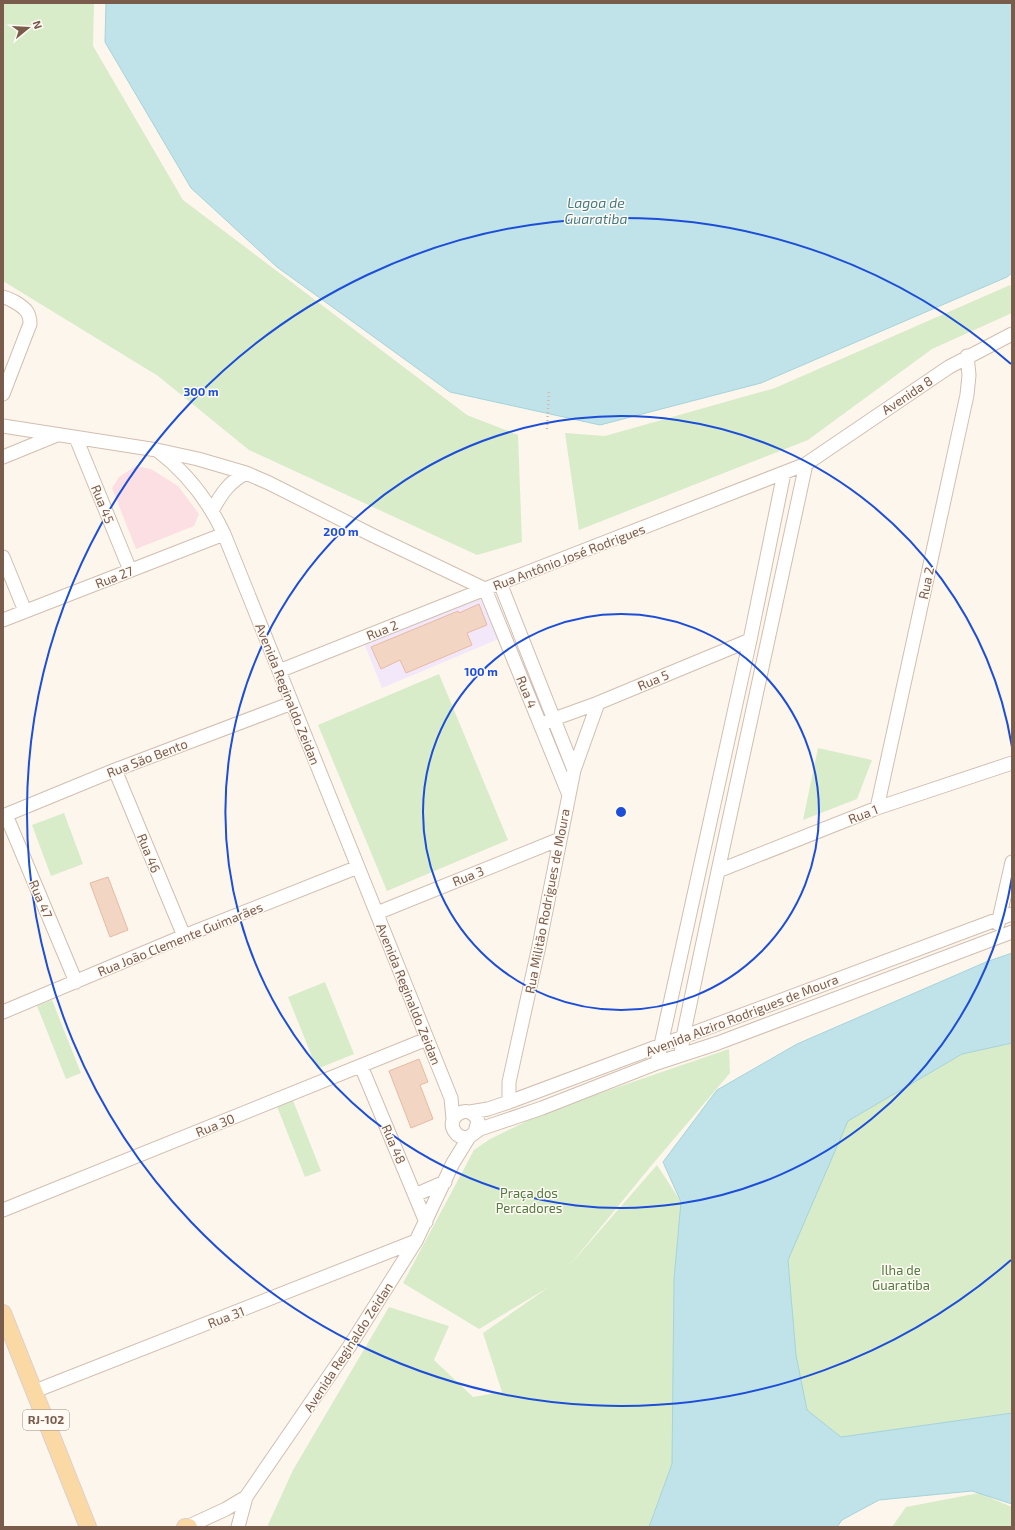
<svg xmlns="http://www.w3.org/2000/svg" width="1015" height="1530" font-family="'Exo 2',sans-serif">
  <rect width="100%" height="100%" fill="#fdf6ec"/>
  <!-- education -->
  <path fill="#f3e8fa" d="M 483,594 L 501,638 L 382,688 L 364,643 Z"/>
  <!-- medical -->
  <path fill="#fbdfe3" d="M 136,466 L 151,469 L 178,486 L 199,514 L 194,526 L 136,549 L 112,488 L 119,477 Z"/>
  <!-- green -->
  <path fill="#d8ecc9" d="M 3,3 L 94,3 L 93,46 L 183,200 L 467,415 L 518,435 L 522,542 L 477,555 L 249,450 L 158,376 L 3,281 Z
    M 1010,285 L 1012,288 L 1012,313 L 932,349 L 808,440 L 579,530 L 565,433 L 605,436 L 775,388 Z
    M 439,674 L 508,840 L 387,891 L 318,725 Z
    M 818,748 L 872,760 L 857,799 L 803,820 Z
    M 64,813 L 83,864 L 51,876 L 32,825 Z
    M 325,982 L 354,1054 L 317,1069 L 288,997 Z
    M 52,1000 L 81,1073 L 66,1079 L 37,1006 Z
    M 1012,1043 L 1012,1413 L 841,1437 L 807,1410 L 796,1355 L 788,1259 L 848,1121 L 962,1054 Z
    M 729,1049 L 730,1073 L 651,1166 L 569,1266 L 657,1165 L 681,1202 L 674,1279 L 672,1464 L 649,1527 L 267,1527 L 293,1470 L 389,1307 L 449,1326 L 434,1360 L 473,1397 L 502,1392 L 483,1333 L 549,1287 L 479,1329 L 403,1283 L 474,1150 L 490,1139 L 548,1111 Z
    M 292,1098 L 321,1171 L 305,1177 L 276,1104 Z
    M 979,1493 L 1012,1507 L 1012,1527 L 892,1527 L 906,1507 Z"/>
  <!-- water -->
  <path fill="#bfe3e8" stroke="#a5d3da" d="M 106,3 L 1012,3 L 1012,273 L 1007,277 L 761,383 L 600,425 L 450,392 L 277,267 L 191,188 L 105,42 Z
    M 1012,953 L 1012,1043 L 962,1054 L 848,1121 L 788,1260 L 796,1355 L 807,1410 L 841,1437 L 1012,1413 L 1012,1504 L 972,1491 L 879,1500 L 842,1520 L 837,1527 L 649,1527 L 672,1464 L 674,1279 L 681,1202 L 663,1162 L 717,1090 L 797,1044 L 986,962 Z"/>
  <!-- building -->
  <path fill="#f3d5c3" stroke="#e6bba3" d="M 479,604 L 487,625 L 467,633 L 472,645 L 406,673 L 400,660 L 381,669 L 371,647 L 458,611 L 459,613 Z
    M 108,877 L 128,930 L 110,937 L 90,883 Z
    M 419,1059 L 428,1082 L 420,1085 L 433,1119 L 411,1128 L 389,1071 Z"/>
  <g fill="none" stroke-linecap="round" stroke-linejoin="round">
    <defs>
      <path id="minor" d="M 3,297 C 8,298 11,300 15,302 C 25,308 30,312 30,324 L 3,394
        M 3,426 L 157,450 L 198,459 L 246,473 L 269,483 L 372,535 L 485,589
        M 76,438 L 130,570
        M 157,450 C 186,472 209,502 224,534 L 451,1098 L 453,1119
        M 3,457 L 57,435
        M 212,511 C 221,494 229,482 246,473
        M 3,557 L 25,611
        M 500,583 L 574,770
        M 485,589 L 569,795
        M 3,620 L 224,534
        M 279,671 L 485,589 L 806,464 L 949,367 L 1012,334
        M 540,724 L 598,703 L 750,640
        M 115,770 L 184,936
        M 877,808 L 967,395 L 969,375 L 967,356
        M 6,815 L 76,982
        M 3,816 L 115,770 L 292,703
        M 718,871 L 877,808 L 1012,763
        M 377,913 L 560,839
        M 998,924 L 1012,862
        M 3,1012 L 184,936 L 358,867
        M 681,1055 L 683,1037 L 718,871 L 806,464
        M 657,1063 L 750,640 L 784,473
        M 361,1066 L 426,1222
        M 509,1102 L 509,1082 L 539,946 L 574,770 L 598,703
        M 470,1112 L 488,1109 L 509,1102 L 1012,914
        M 469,1137 C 464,1138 458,1137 455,1132 C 444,1117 469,1101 478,1121 L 475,1132
        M 415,1195 L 445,1182
        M 3,1210 L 427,1039
        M 35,1391 L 416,1241
        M 187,1527 L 226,1509 L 246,1497
        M 238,1527 L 246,1497 L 349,1347 L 416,1241 L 453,1163 L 469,1137 L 480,1129 L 542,1108 L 657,1063 L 718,1043 L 1012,932"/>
      <path id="major" d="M 3,1313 L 88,1527
        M 185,1527 L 189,1527"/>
    </defs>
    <!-- minor casing -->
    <use href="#minor" stroke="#d1beb0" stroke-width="15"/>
    <!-- major casing -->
    <use href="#major" stroke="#dad1cd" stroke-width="18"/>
    <!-- path -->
    <path stroke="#d9b8a5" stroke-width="2.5" stroke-dasharray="1 3" stroke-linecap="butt" d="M 547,429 L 549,389"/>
    <!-- minor -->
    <use href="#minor" stroke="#fff" stroke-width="13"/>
    <!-- major -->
    <use href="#major" stroke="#fbd9a5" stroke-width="16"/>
  </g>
  <!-- distance rings -->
  <g fill="none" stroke="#1d4ed8" stroke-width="2">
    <circle cx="621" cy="812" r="198"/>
    <path d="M1012 877A396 396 0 1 1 1012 747"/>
    <path d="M1011 1260A594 594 0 1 1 1011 364"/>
  </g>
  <g text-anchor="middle" stroke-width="3" stroke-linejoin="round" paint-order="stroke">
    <!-- shield labels -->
    <rect fill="#fffaf3" stroke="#a28b7f" stroke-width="1" x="23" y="1410" width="46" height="20" rx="3"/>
    <g font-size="12" font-weight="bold" fill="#7a5c4d">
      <text x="46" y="1424">RJ-102</text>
    </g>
    <!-- street labels -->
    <g font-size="13" fill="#7a5c4d" stroke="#fffaf3">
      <text transform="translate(907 395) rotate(-34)" y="5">Avenida 8</text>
      <text transform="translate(103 504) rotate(68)" y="5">Rua 45</text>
      <text transform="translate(569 557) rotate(-21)" y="5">Rua Antônio José Rodrigues</text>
      <text transform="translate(114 577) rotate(-21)" y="5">Rua 27</text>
      <text transform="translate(926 583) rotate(-78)" y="5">Rua 2</text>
      <text transform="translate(382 630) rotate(-22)" y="5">Rua 2</text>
      <text transform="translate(653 680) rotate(-23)" y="5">Rua 5</text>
      <text transform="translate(527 692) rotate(68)" y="5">Rua 4</text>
      <text transform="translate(288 694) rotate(68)" y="5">Avenida Reginaldo Zeidan</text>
      <text transform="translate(147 758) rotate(-21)" y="5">Rua São Bento</text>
      <text transform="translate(863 814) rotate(-21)" y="5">Rua 1</text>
      <text transform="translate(149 853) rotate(68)" y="5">Rua 46</text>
      <text transform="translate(468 876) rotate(-22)" y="5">Rua 3</text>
      <text transform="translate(41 899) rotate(67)" y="5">Rua 47</text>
      <text transform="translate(547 901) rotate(-79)" y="5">Rua Militão Rodrigues de Moura</text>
      <text transform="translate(180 939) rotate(-22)" y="5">Rua João Clemente Guimarães</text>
      <text transform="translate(409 994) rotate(68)" y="5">Avenida Reginaldo Zeidan</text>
      <text transform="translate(742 1015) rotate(-21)" y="5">Avenida Alziro Rodrigues de Moura</text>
      <text transform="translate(215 1125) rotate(-22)" y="5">Rua 30</text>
      <text transform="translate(394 1144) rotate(67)" y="5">Rua 48</text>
      <text transform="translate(226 1317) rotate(-21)" y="5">Rua 31</text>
      <text transform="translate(348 1347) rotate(-57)" y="5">Avenida Reginaldo Zeidan</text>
    </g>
    <!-- park labels -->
    <g font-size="13" fill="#537a41" stroke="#fffaf3">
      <text x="529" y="1198">Praça dos<tspan x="529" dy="15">Percadores</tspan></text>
      <text x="901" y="1275">Ilha de<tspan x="901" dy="15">Guaratiba</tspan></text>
    </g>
    <!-- water labels -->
    <g font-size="14" font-style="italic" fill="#437c86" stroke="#fffaf3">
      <text x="596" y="208">Lagoa de<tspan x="596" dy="16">Guaratiba</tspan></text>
    </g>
  </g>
  <circle cx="621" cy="812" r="6" fill="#1d4ed8" stroke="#fffaf3" stroke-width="2"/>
  <g font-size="12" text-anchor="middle" font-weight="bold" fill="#1d4ed8" stroke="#fffaf3" stroke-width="3" stroke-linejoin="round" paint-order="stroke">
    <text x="201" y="396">300 m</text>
    <text x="341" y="536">200 m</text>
    <text x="481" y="676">100 m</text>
  </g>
  <!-- border -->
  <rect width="1015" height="1530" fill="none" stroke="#7a5c4d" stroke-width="8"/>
  <!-- north arrow -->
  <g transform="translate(28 28) rotate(72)" stroke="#fffaf3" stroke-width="3" paint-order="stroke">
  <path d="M0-3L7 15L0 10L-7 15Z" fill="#7a5c4d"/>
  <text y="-6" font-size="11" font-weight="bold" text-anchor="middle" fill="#7a5c4d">N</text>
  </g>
</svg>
